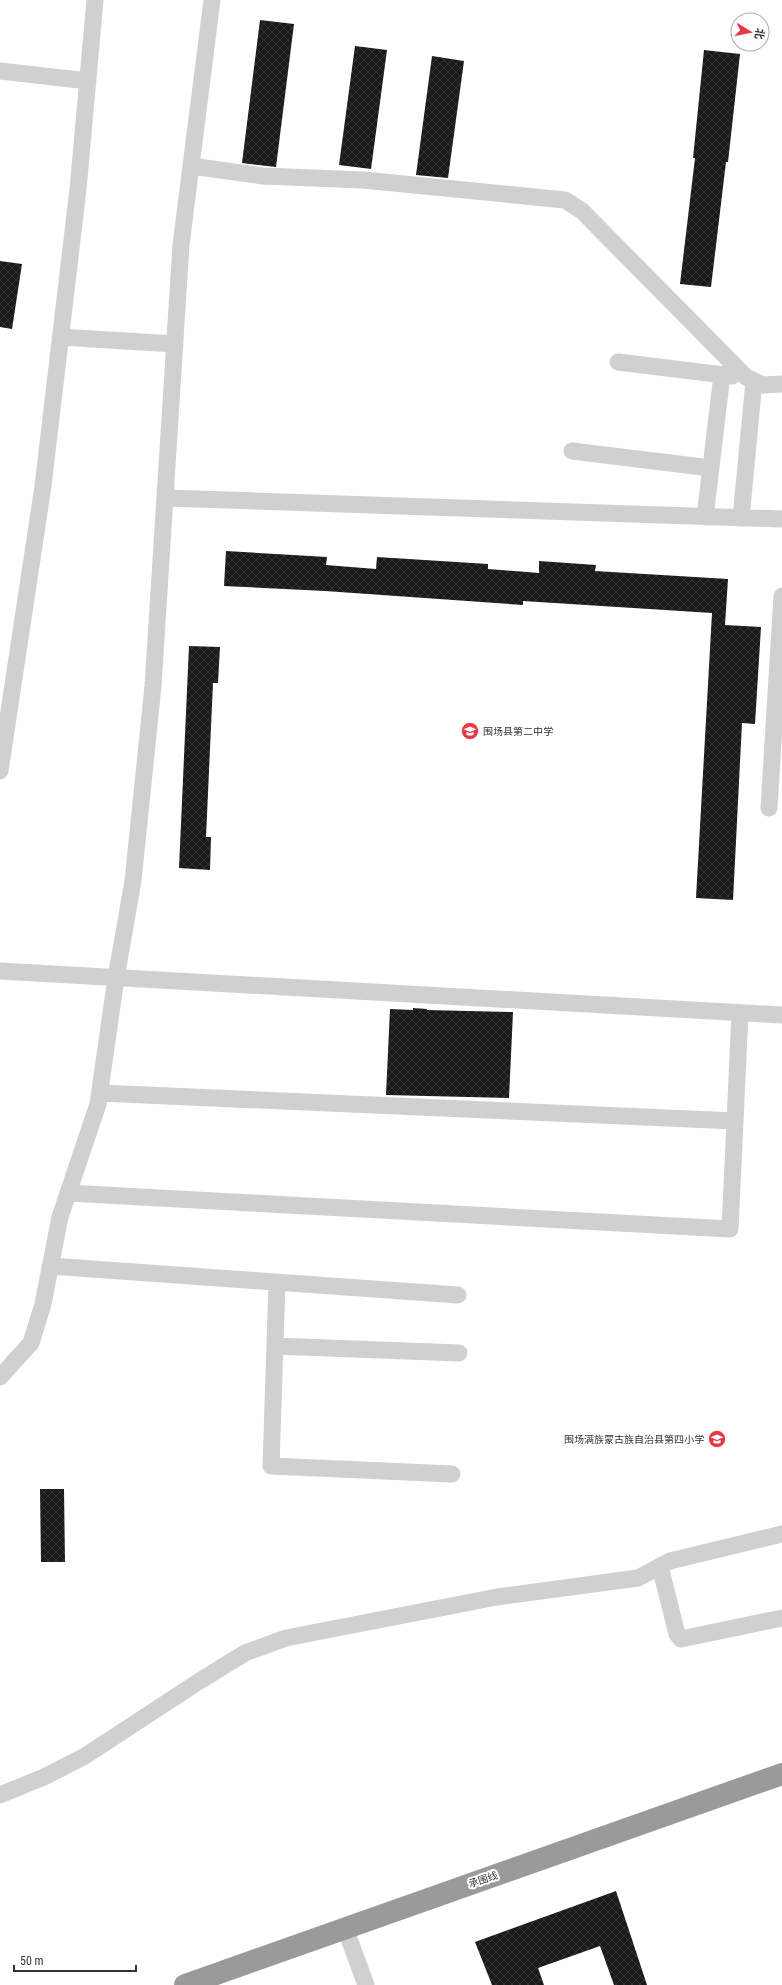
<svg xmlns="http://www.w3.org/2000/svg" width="782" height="1985" font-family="'Roboto Condensed','Noto Sans SC',sans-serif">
  <defs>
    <pattern id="building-cross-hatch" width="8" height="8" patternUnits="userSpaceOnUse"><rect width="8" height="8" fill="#1a1a1a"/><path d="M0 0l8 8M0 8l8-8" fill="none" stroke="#333"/></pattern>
  </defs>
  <rect width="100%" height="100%" fill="#fff"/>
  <!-- building -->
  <path fill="url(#building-cross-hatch)" d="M 260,20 L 294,24 L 276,167 L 242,163 Z
    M 355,46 L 387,50 L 371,169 L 339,165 Z
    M 704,50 L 740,54 L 728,162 L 726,162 L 711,287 L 680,284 L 695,158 L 693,158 Z
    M 432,56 L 464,61 L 448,178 L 416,175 Z
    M 0,261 L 22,264 L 12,329 L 0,327 Z
    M 226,551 L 327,557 L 326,565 L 376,569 L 377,557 L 488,564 L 488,569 L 539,573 L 539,561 L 596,565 L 595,571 L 728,579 L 725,625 L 761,627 L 755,724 L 742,723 L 733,900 L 696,898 L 712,613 L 523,601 L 523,605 L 325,591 L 224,586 Z
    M 189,646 L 220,647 L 218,683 L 213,683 L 206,837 L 211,837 L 210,870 L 179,868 Z
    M 413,1008 L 427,1009 L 427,1010 L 513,1012 L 509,1098 L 386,1095 L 390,1009 L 413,1010 Z
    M 40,1489 L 64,1489 L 65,1562 L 41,1562 Z
    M 616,1891 L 647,1985 L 614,1985 L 600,1946 L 538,1968 L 544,1985 L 492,1985 L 475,1942 Z"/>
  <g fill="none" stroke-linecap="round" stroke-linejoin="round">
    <!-- minor -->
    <path stroke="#d0d0d0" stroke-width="17" d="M 0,71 L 88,81
      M 191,166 L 263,176 L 363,180 L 565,200 L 582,211 L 746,377 L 763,385 L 782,384
      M 60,337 L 175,344
      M 618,362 L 732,376
      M 572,451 L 711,468
      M 166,498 L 782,519
      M 705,517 L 722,375
      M 741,518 L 754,381
      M 0,771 L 43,486 L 78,189 L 95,0
      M 769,808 L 782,596
      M 0,971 L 782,1015
      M 100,1093 L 735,1121
      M 68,1193 L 730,1229 L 740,1013
      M 50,1266 L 458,1295
      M 277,1282 L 271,1466 L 452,1474
      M 275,1346 L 459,1353
      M 0,1377 L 31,1343 L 43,1304 L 60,1217 L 98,1104 L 116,978 L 133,881 L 153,686 L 181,245 L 212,0
      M 660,1566 L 677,1634 L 681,1639 L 782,1618
      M 0,1795 L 44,1777 L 85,1756 L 198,1682 L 245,1653 L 286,1638 L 497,1597 L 638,1578 L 670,1561 L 782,1534
      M 345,1928 L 366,1985"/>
    <!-- highway -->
    <path stroke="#9a9a9a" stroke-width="22" d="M 185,1985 L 782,1774"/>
  </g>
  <!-- icons -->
  <defs>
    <symbol id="school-disc" viewBox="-11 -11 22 22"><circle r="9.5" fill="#e63946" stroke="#fff"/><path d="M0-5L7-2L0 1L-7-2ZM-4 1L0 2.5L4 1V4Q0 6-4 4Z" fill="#fff"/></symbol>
  </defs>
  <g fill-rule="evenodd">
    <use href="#school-disc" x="460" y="721" width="20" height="20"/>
    <use href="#school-disc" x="707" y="1429" width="20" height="20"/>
  </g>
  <g text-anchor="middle" stroke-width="4" stroke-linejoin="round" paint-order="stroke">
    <!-- poi labels -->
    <g font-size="10" fill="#333" stroke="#fff" text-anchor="start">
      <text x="483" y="735">围场县第二中学</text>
      <text x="704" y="1443" text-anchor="end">围场满族蒙古族自治县第四小学</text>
    </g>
    <!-- street labels -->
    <g font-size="10" fill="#333" stroke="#fff">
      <text transform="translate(483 1879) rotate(-19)" y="4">承围线</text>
    </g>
  </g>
  <!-- north arrow -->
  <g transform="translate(750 32) rotate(100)"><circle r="19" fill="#ffffff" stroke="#adadad"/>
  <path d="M0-3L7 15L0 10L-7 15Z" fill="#e63946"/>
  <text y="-6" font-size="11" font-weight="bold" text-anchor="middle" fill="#333333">北</text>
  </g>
  <!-- scale -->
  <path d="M14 1965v6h122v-6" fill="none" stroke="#333333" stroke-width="2"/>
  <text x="20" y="1965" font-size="12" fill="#333333" stroke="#ffffff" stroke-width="3" paint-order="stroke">50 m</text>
</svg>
